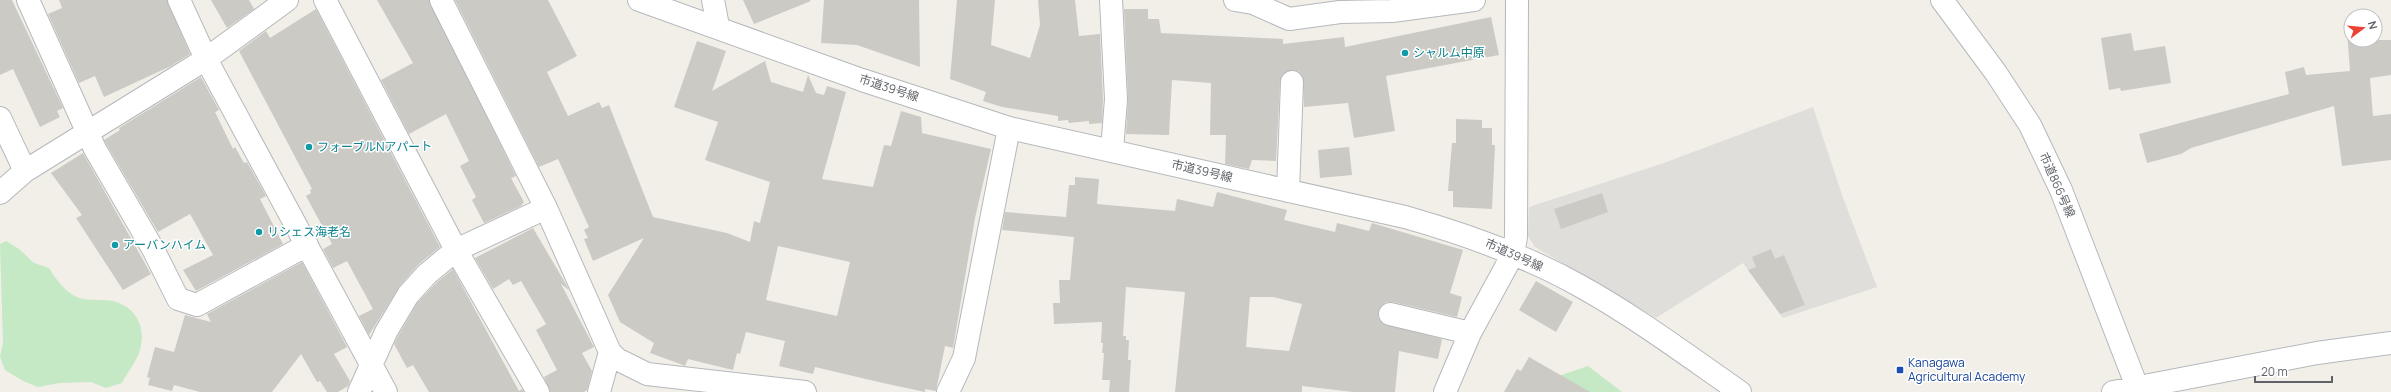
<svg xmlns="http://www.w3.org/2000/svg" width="2391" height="392" font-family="Manrope,'Noto Sans JP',sans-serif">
  <rect width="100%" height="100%" fill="#f1efe8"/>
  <!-- industrial -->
  <path fill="#e0deda" d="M 1813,107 L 1842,195 L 1877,287 L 1783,318 L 1743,263 L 1656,318 L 1535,247 L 1528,236 L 1529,207 L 1661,164 Z"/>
  <!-- green -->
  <path fill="#c5e8c5" d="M 6,241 L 19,249 L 34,263 L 49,268 C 56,279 62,288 73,295 C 86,303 99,298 113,301 C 133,306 145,323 141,345 C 139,359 128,371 122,383 L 106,388 L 91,382 L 59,383 L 38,387 L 23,381 L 5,370 L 0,357 L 3,342 L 0,244 Z
    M 1588,366 L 1622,392 L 1535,392 L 1535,384 Z"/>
  <!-- building -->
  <path fill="#cccac5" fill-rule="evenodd" d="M 0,0 L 12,0 L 63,108 L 57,111 L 60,117 L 40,127 L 13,69 L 0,75 Z
    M 59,0 L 167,0 L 190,54 L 171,66 L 104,97 L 95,76 L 79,83 L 48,14 L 62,8 Z
    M 211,0 L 249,0 L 254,9 L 227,28 Z
    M 377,0 L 429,0 L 516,176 L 511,178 L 524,202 L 521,206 L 484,223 L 472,200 L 476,197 L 460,166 L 469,161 L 446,114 L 409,134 L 381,80 L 413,63 Z
    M 455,0 L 548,0 L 577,56 L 547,72 L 568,116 L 599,102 L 602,108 L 609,105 L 653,217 L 727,233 L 750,242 L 754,221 L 760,223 L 770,182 L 705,160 L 718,122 L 674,107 L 697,41 L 726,51 L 712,91 L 765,61 L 771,82 L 803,92 L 808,75 L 816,93 L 824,95 L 827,86 L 846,92 L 822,179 L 873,187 L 884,145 L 891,146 L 901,111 L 921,117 L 922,133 L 991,149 L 975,218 L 953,348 L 945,346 L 936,391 L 925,389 L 925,392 L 883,383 L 815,367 L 813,374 L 779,366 L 785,341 L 746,332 L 740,354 L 737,353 L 733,370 L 688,359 L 685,366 L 683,365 L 650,353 L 654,343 L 620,322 L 608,295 L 644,238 L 593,261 L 584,239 L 588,238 L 584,230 L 589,227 L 558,159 L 539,167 ZM 778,246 L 850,262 L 837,316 L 766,300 Z
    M 743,0 L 810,0 L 811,1 L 754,24 Z
    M 824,0 L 919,0 L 920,67 L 857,45 L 821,43 Z
    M 957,0 L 995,0 L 991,45 L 1030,58 L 1040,25 L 1038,0 L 1075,0 L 1079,36 L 1100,34 L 1103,99 L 1102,123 L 1089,124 L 1089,121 L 1069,123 L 1068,120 L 1058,121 L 1058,116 L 1002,107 L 983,101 L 986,92 L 950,79 Z
    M 316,9 L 440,247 L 419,264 L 399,287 L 369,335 L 359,316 L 373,309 L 347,261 L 333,268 L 323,249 L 332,244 L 306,196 L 311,193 L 310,190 L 312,189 L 239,51 L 266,31 L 270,38 Z
    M 1124,9 L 1148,9 L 1148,19 L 1159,19 L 1161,33 L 1283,39 L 1283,44 L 1344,37 L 1345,47 L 1491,17 L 1499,55 L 1386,76 L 1395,131 L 1354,138 L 1348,103 L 1304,107 L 1303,77 L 1298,71 L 1287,71 L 1282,75 L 1280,82 L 1276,161 L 1252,160 L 1249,169 L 1225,164 L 1226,135 L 1210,135 L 1211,83 L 1172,80 L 1169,135 L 1126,134 L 1128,98 Z
    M 2347,31 L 2351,31 L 2351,40 L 2391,40 L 2391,75 L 2370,78 L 2373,116 L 2391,114 L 2391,160 L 2342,166 L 2334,106 L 2191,148 L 2181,154 L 2147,163 L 2139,134 L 2289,94 L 2285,72 L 2304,67 L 2306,75 L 2350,71 Z
    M 2131,33 L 2134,51 L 2165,46 L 2171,83 L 2121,91 L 2120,88 L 2109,90 L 2101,38 Z
    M 201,77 L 219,110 L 215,112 L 233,149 L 235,147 L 244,163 L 247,162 L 266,196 L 260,199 L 283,244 L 196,291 L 183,270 L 213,255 L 190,214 L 158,232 L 104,140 L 120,130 L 119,128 Z
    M 1456,119 L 1482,120 L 1482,128 L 1492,128 L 1492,145 L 1495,145 L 1492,209 L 1453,207 L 1453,191 L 1448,191 L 1452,143 L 1456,143 Z
    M 1349,147 L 1352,175 L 1320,178 L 1318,150 Z
    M 83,153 L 151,274 L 123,290 L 76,218 L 82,215 L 51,173 Z
    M 1075,177 L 1099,179 L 1097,204 L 1175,211 L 1177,199 L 1213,207 L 1217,192 L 1287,210 L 1284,220 L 1335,232 L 1337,223 L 1369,231 L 1372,223 L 1463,250 L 1450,293 L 1462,297 L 1457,317 L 1393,302 L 1386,302 L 1381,306 L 1378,317 L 1382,323 L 1442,339 L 1438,359 L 1399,351 L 1395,392 L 1353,392 L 1302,386 L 1302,392 L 1175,392 L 1185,292 L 1126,287 L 1123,336 L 1126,336 L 1126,340 L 1129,340 L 1128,360 L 1131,360 L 1129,392 L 1109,392 L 1110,380 L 1102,380 L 1104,353 L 1102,353 L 1103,343 L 1101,343 L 1102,322 L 1054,324 L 1053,303 L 1060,303 L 1059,280 L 1070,280 L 1074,237 L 1002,230 L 1005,212 L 1066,217 L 1069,185 L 1075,185 ZM 1250,297 L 1273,297 L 1302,304 L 1289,351 L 1246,347 Z
    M 1602,193 L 1608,212 L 1561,229 L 1554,209 Z
    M 533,228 L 567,286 L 569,290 L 561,284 L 594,347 L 582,353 L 592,371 L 587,390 L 584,392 L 550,392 L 544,377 L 557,370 L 536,330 L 546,324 L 521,281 L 513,285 L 509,279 L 493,289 L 475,258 Z
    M 1771,249 L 1775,259 L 1784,255 L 1805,305 L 1780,314 L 1748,270 L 1756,267 L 1752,257 Z
    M 302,262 L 347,347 L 334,354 L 350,381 L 348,386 L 338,392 L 327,392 L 320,381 L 317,382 L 301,354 L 272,392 L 200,392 L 174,385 L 172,391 L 148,385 L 150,378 L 147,377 L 155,347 L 174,352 L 185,315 L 211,322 L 207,314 Z
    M 453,269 L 519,391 L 522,389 L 524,392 L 429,392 L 413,365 L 407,368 L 394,344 L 397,338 L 418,302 L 436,283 Z
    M 1536,281 L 1573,302 L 1556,332 L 1519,310 Z
    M 1529,357 L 1590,392 L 1504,392 L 1517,369 L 1521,371 Z"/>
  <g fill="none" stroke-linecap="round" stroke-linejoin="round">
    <defs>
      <path id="minor" d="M 28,0 L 95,149 L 153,249 L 178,299 L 197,305 L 307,245
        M 179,0 L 206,59 L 386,392
        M 325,0 L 456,250 L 538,392
        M 441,0 L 546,208 L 610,352 L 617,359 L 647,374 L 805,392
        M 639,0 L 862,80 L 1009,128 L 1405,217 C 1465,234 1525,255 1580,286 C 1636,317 1688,356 1740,392
        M 713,0 L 718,26
        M 1111,0 L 1116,99 L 1112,150
        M 1235,0 L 1253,3 L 1289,19 L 1340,12 L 1392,11 L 1474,0
        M 1942,0 L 1996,73 L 2030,125 L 2061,190 L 2139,392
        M 0,118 L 25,171
        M 1288,191 L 1292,82
        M 0,193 L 25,171 L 206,59 L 287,0
        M 1390,314 L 1470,333
        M 359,392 L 386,332 L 408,295 L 427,274 L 456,250 L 546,208
        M 599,392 L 610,352
        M 948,392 L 964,358 L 1009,128
        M 1445,392 L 1470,333 L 1513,254 L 1516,237 L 1517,0
        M 2113,392 L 2317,353 L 2391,343"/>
    </defs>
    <!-- minor casing -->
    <use href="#minor" stroke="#b5b8bc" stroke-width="24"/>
    <!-- minor -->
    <use href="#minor" stroke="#fff" stroke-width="22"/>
  </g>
  <!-- markers -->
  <g fill="#0f9aa8" stroke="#fff" stroke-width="1.5">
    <circle cx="1405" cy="53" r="4"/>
    <circle cx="309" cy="147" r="4"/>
    <circle cx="259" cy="232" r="4"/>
    <circle cx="115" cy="245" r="4"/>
  </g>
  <rect fill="#1a4fb4" stroke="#fff" stroke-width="1.5" x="1896" y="366" width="8" height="8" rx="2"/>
  <g text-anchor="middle" stroke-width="3" stroke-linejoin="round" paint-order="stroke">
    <!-- culture labels -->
    <g font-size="12" fill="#0d838f" stroke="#fff" text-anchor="start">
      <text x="1413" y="57">シャルム中原</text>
      <text x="317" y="151">フォーブルNアパート</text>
      <text x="267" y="236">リシェス海老名</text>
      <text x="123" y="249">アーバンハイム</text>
    </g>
    <!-- street labels -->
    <g font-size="12" fill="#5f6368" stroke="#fff">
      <text transform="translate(889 88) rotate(18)" y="4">市道39号線</text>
      <text transform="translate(1202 171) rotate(13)" y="4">市道39号線</text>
      <text transform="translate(2057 185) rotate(66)" y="4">市道866号線</text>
      <text transform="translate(1514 255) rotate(24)" y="4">市道39号線</text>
    </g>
    <!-- transit labels -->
    <g font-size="12" fill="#164399" stroke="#fff" text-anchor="start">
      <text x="1908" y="367">Kanagawa<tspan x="1908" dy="14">Agricultural Academy</tspan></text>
    </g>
  </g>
  <!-- north arrow -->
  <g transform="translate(2363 28) rotate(74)"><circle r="19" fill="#ffffff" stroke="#bfc1c3"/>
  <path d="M0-3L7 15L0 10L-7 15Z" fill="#ea4335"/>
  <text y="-6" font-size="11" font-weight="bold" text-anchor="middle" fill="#5f6368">N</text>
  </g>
  <!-- scale -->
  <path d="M2255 376v6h77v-6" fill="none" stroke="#5f6368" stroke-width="2"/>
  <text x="2261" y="376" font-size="12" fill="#5f6368" stroke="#ffffff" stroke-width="3" paint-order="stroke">20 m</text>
</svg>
